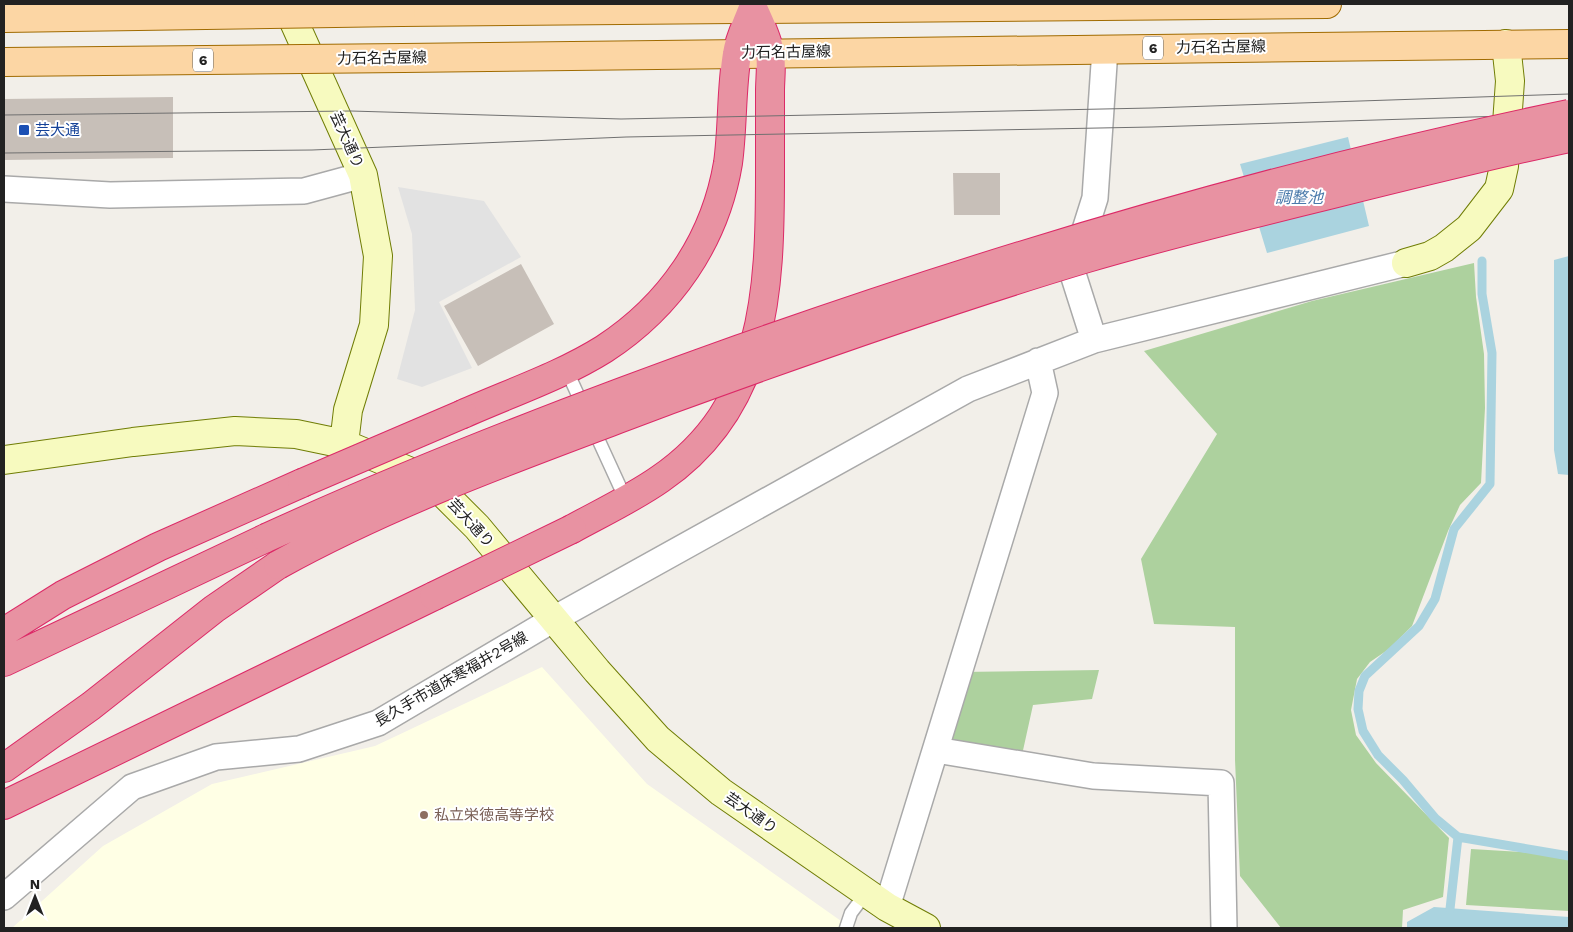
<svg xmlns="http://www.w3.org/2000/svg" width="1573" height="932" font-family="'Work Sans','Noto Sans JP',sans-serif">
  <rect width="100%" height="100%" fill="#f2efe9"/>
  <!-- education -->
  <path fill="#ffffe5" d="M 542,667 L 647,784 L 851,928 L 12,928 L 103,846 L 212,784 L 375,746 Z"/>
  <!-- forest -->
  <path fill="#add19e" d="M 1474,263 L 1476,297 L 1484,354 L 1485,408 L 1481,483 L 1460,505 L 1448,531 L 1412,626 L 1389,649 L 1370,662 L 1357,679 L 1351,710 L 1356,735 L 1376,763 L 1449,838 L 1443,897 L 1403,910 L 1402,928 L 1281,928 L 1240,876 L 1235,760 L 1235,627 L 1154,624 L 1141,559 L 1217,434 L 1144,351 L 1312,301 Z
    M 1099,670 L 1092,699 L 1033,705 L 1020,764 L 936,750 L 960,672 Z
    M 1471,849 L 1569,855 L 1569,911 L 1466,905 Z"/>
  <!-- parking -->
  <path fill="#e2e2e2" d="M 398,187 L 484,201 L 521,257 L 439,302 L 472,368 L 422,387 L 397,379 L 415,310 L 412,234 Z"/>
  <!-- water -->
  <path fill="#aad3df" d="M 1348,137 L 1369,226 L 1267,253 L 1240,164 Z
    M 1569,256 L 1569,475 L 1558,474 L 1554,450 L 1554,260 Z
    M 1434,907 L 1569,917 L 1569,928 L 1407,928 L 1407,922 Z"/>
  <g fill="none" stroke-linecap="round" stroke-linejoin="round">
    <!-- stream -->
    <path stroke="#aad3df" stroke-width="9" d="M 1458,837 L 1569,856
      M 1450,909 L 1458,837 L 1435,818 L 1403,780 L 1378,755 L 1363,731 L 1358,709 L 1359,691 L 1365,676 L 1419,626 L 1435,599 L 1454,529 L 1490,484 L 1492,353 L 1482,294 L 1482,261"/>
  </g>
  <!-- building -->
  <path fill="#c7bfb8" d="M 173,97 L 173,158 L 4,160 L 4,99 Z
    M 953,173 L 1000,173 L 1000,215 L 954,215 Z
    M 521,264 L 554,324 L 478,366 L 444,306 Z"/>
  <g fill="none" stroke-linecap="round" stroke-linejoin="round">
    <defs>
      <path id="lane" d="M 566,369 L 626,500
        M 846,928 L 851,913 L 866,893"/>
      <path id="street" d="M 4,189 L 110,195 L 304,191 L 363,175
        M 1094,340 L 1072,271 L 1095,198 L 1105,49
        M 936,750 L 1093,776 L 1221,783 L 1224,928
        M 4,897 L 132,787 L 216,757 L 299,749 L 378,723 L 554,619 L 968,389 L 1094,340 L 1406,263
        M 887,907 L 1045,393 L 1038,361"/>
      <path id="secondary" d="M 286,4 L 363,175 L 378,256 L 374,325 L 348,410 L 344,444
        M 1406,263 L 1430,256 L 1444,248 L 1469,228 L 1499,189 L 1504,166 L 1510,81 L 1506,44
        M 4,460 L 133,442 L 235,431 L 296,434 L 344,444 L 430,480 L 477,527 L 597,671 L 658,739 L 721,792 L 887,907 L 926,928"/>
      <path id="primary" d="M 401,12 L 1327,4
        M 403,58 L 1569,44"/>
      <path id="highway" d="M 463,414 C 510,393 561,376 604,349 C 670,306 715,241 728,163 C 733,127 731,90 737,54 C 739,39 748,22 753,8
        M 572,529 C 601,513 633,498 660,479 C 766,406 770,291 770,174 C 770,147 770,119 770,91 C 770,79 772,66 770,54 C 768,39 759,22 753,8
        M 4,632 L 63,595 L 158,547 L 302,483
        M 4,662 L 266,538
        M 4,768 L 91,706 L 214,609 L 278,565
        M 4,805 L 434,596"/>
    </defs>
    <!-- lane casing -->
    <use href="#lane" stroke="#a9a9a9" stroke-width="15"/>
    <!-- street casing -->
    <use href="#street" stroke="#a9a9a9" stroke-width="28"/>
    <!-- secondary casing -->
    <use href="#secondary" stroke="#707d05" stroke-width="30"/>
    <!-- primary casing -->
    <use href="#primary" stroke="#a06b00" stroke-width="30"/>
    <!-- highway casing -->
    <use href="#highway" stroke="#dc2a67" stroke-width="30"/>
    <!-- lane -->
    <use href="#lane" stroke="#fff" stroke-width="12"/>
    <!-- street -->
    <use href="#street" stroke="#fff" stroke-width="25"/>
    <!-- secondary -->
    <use href="#secondary" stroke="#f7fabf" stroke-width="28"/>
    <!-- primary -->
    <use href="#primary" stroke="#fcd6a4" stroke-width="28"/>
    <!-- highway -->
    <use href="#highway" stroke="#e892a2" stroke-width="28"/>
    <!-- tram -->
    <path stroke="#707070" stroke-width="1" d="M 4,115 L 351,111 L 621,119 L 1151,108 L 1569,94
      M 4,153 L 312,150 L 626,137 L 1152,127 L 1569,114"/>
    <defs>
      <path id="primary-bridge" d="M 4,18 L 401,12
        M 4,62 L 403,58"/>
      <path id="highway-bridge" d="M 302,483 L 463,414
        M 266,538 C 421,467 580,406 740,349 C 1011,253 1287,172 1569,114
        M 278,565 C 401,497 537,450 669,400 C 806,350 944,301 1084,259 C 1165,235 1247,215 1329,195 C 1409,175 1489,155 1569,138
        M 434,596 L 572,529"/>
    </defs>
    <!-- primary-bridge casing -->
    <use href="#primary-bridge" stroke="#a06b00" stroke-width="30" stroke-linecap="butt"/>
    <!-- highway-bridge casing -->
    <use href="#highway-bridge" stroke="#dc2a67" stroke-width="30" stroke-linecap="butt"/>
    <!-- primary-bridge -->
    <use href="#primary-bridge" stroke="#fcd6a4" stroke-width="28"/>
    <!-- highway-bridge -->
    <use href="#highway-bridge" stroke="#e892a2" stroke-width="28"/>
  </g>
  <!-- markers -->
  <rect fill="#1a4fb4" stroke="#fff" stroke-width="2" x="18" y="124" width="12" height="12" rx="2.5"/>
  <circle fill="#8d6e63" stroke="#fff" stroke-width="2" cx="424" cy="815" r="5"/>
  <g text-anchor="middle" stroke-width="4" stroke-linejoin="round" paint-order="stroke">
    <!-- shield labels -->
    <g fill="#fff" stroke="#646464" stroke-width="1">
      <rect x="1143" y="36.5" width="20" height="23" rx="4"/>
      <rect x="193" y="48.5" width="20" height="23" rx="4"/>
    </g>
    <g font-size="14" font-weight="bold" fill="#222">
      <text x="1153" y="53">6</text>
      <text x="203" y="65">6</text>
    </g>
    <!-- street labels -->
    <g font-size="15" fill="#222" stroke="#fff">
      <text transform="translate(1221 47) rotate(-1)" y="5">力石名古屋線</text>
      <text transform="translate(786 52) rotate(-1)" y="5">力石名古屋線</text>
      <text transform="translate(382 58) rotate(-1)" y="5">力石名古屋線</text>
      <text transform="translate(347 140) rotate(66)" y="5">芸大通り</text>
      <text transform="translate(471 523) rotate(47)" y="5">芸大通り</text>
      <text transform="translate(451 679) rotate(-30)" y="5">長久手市道床寒福井2号線</text>
      <text transform="translate(751 813) rotate(35)" y="5">芸大通り</text>
    </g>
    <!-- transit labels -->
    <g font-size="15" fill="#164399" stroke="#fff" text-anchor="start">
      <text x="35" y="135">芸大通</text>
    </g>
    <!-- education labels -->
    <g font-size="15" fill="#785e54" stroke="#fff" text-anchor="start">
      <text x="434" y="820">私立栄徳高等学校</text>
    </g>
    <!-- water labels -->
    <g font-size="16" font-style="italic" fill="#4a7aab" stroke="#fff">
      <text x="1299" y="203">調整池</text>
    </g>
  </g>
  <!-- border -->
  <rect width="1573" height="932" fill="none" stroke="#222222" stroke-width="10"/>
  <!-- north arrow -->
  <g transform="translate(35 897)" stroke="#ffffff" stroke-width="4" paint-order="stroke">
  <path d="M0-4L9 19L0 12L-9 19Z" fill="#222222"/>
  <text y="-8" font-size="14" font-weight="bold" text-anchor="middle" fill="#222222">N</text>
  </g>
</svg>
